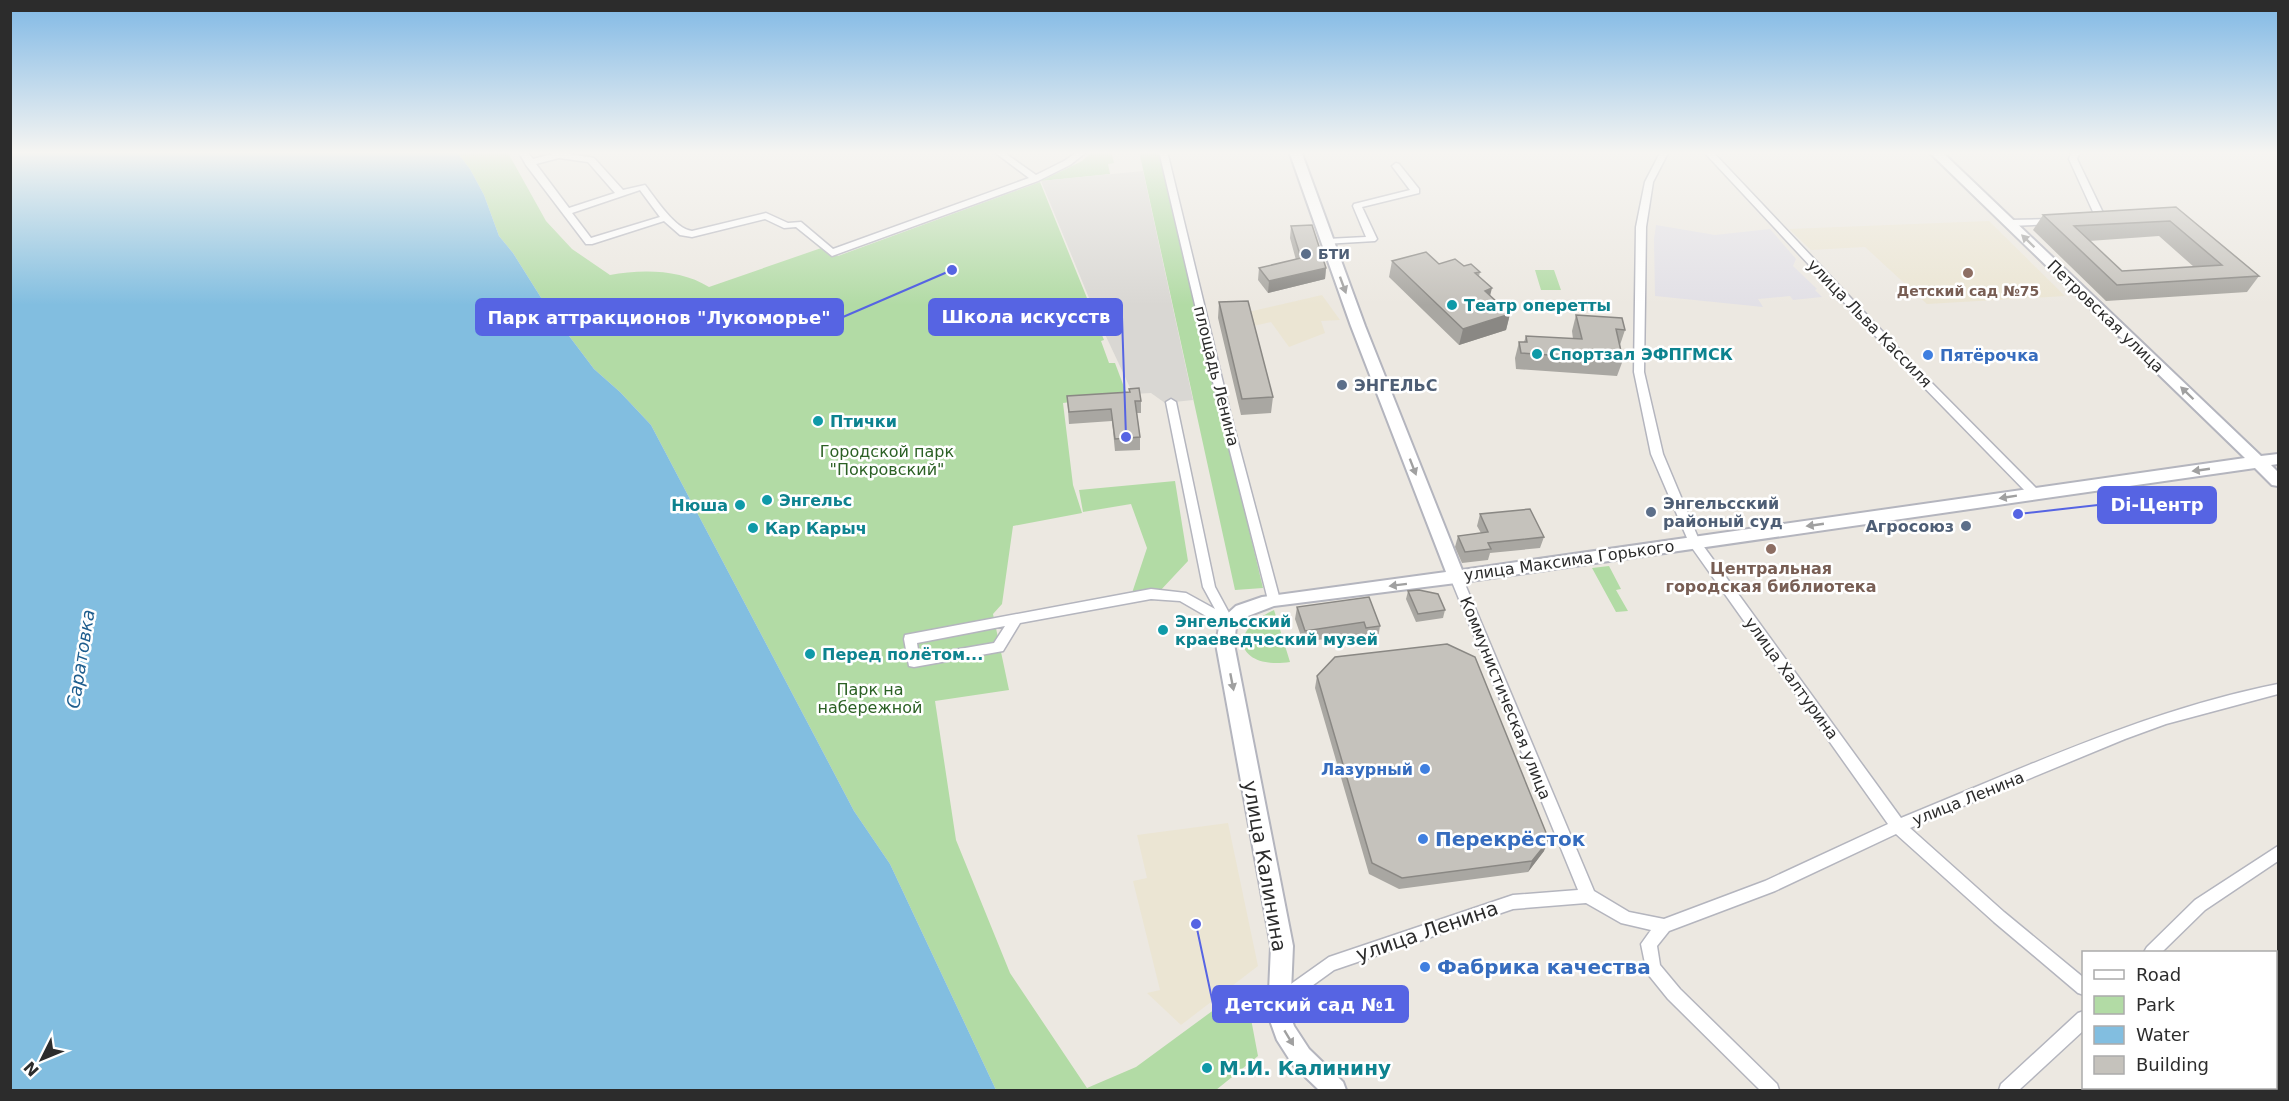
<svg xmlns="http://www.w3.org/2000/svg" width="2289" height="1101" font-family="'DejaVu Sans',sans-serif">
  <rect width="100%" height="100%" fill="#ece8e1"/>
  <!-- industrial -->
  <path fill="#e2e0e6" d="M 1656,225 L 1715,235 L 1770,229 L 1796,259 L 1793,266 L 1817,289 L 1815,290 L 1822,297 L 1793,300 L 1790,296 L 1758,299 L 1763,307 L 1655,296 L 1654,239 Z"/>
  <!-- education -->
  <path fill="#ebe5d3" d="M 1989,221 L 2065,296 L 1927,304 L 1865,247 L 1811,250 L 1789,229 Z
    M 1322,295 L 1340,320 L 1321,321 L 1325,333 L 1289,347 L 1271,322 L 1253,326 L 1244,313 Z
    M 1228,823 L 1258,966 L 1181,1025 L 1147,993 L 1160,990 L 1133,881 L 1147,878 L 1137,835 Z"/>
  <!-- green -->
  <path fill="#b2dba5" d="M 456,151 L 507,151 L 546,221 L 572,249 L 610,275 C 641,269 681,269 709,287 L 827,246 L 838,256 L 1040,182 L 1104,340 L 1101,341 L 1109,363 L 1115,363 L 1127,395 L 1063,403 L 1073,485 L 1082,513 L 1013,526 L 1002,604 L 993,614 L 1009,690 L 935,701 L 956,840 L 1010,973 L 1087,1088 L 1136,1067 L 1245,987 L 1258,1056 L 1216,1090 L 996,1090 L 890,864 L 854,811 L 651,425 L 620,392 L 594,369 L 545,304 L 513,253 L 499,236 L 484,195 L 470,169 Z
    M 1093,151 L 1111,151 L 1114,163 L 1108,164 L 1110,174 L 1041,181 L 1082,161 Z
    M 1139,151 L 1159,151 L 1263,588 L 1235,590 Z
    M 1535,270 L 1554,270 L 1561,290 L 1541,290 Z
    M 1175,481 L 1188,561 L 1159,592 L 1131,596 L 1147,548 L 1131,504 L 1083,512 L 1079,490 Z
    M 1609,566 L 1621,589 L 1616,590 L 1628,611 L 1616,612 L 1592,568 Z
    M 1274,610 L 1290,662 C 1240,670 1223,633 1274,610 Z"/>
  <!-- plaza -->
  <path fill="#d9d7d3" d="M 1143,171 L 1193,400 L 1165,403 L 1151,393 L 1133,394 L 1096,315 L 1041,181 Z"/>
  <!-- water -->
  <path fill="#82bee0" d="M 10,151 L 456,151 L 470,169 L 484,195 L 499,236 L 513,253 L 545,304 L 594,369 L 620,392 L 651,425 L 854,811 L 890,864 L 996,1090 L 11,1090 Z"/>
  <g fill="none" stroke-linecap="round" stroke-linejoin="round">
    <defs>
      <path id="street" d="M 518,151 L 526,151 L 533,159 L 559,152 L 594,158 L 623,190 L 645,185 C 656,199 675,229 692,231 L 766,213 L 788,223 L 801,222 L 833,249 L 1029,178 L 993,151 L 1002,151 L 1036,175 L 1064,161 L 1079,151 L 1088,151 L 1070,165 L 1038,181 L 832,256 L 796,227 L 784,228 L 765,219 L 692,237 L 680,235 L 664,221 L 592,244 L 586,244 L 526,165 ZM 559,158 L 588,162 L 615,193 L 569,208 L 536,164 ZM 640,190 L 660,217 L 591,238 L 572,213 Z
        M 1159,151 L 1167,151 L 1231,416 L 1280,600 L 1278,603 L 1270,603 L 1268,600 L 1221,416 Z
        M 1661,151 L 1669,151 L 1653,182 L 1646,227 L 1644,372 L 1663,454 L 1699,540 L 1901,818 C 2024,768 2147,710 2278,684 L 2278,694 L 2166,724 L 2125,739 L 1910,828 L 2004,912 L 2084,978 L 2084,995 L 2078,993 L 1994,922 L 1896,834 L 1775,891 L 1669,931 L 1657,946 L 1660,965 L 1680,989 L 1777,1084 L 1779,1090 L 1760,1090 L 1668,999 L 1647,973 L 1641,944 L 1651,930 L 1621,923 L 1586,903 L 1513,909 L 1334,970 L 1280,1009 L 1274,1006 L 1272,1001 L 1274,996 L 1329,957 L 1513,895 L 1578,890 L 1450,577 L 1452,574 L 1460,574 L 1462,577 L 1594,891 L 1629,912 L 1664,919 L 1765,881 L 1888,824 L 1690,545 L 1651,454 L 1634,372 L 1636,227 L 1645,182 Z
        M 1703,151 L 1712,151 L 1917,368 L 2038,490 L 2040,493 L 2038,496 L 2030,496 L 1909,372 Z
        M 2069,151 L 2077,151 L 2079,154 L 2077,159 L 2105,217 L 2094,225 L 2089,222 L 2095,216 L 2069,159 L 2071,154 Z
        M 1396,163 L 1399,164 L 1419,189 L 1419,193 L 1362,207 L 1377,239 L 1375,241 L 1324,244 L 1322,242 L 1327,239 L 1366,237 L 1353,206 L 1354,204 L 1410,190 L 1392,166 Z
        M 2053,219 L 2058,222 L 2056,224 L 2009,226 L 2004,223 L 2009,220 Z
        M 1171,399 L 1176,402 L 1215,587 L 1235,624 L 1233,627 L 1225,627 L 1180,601 L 1151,599 L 1020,623 L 1003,651 L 914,667 L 909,666 L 904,639 L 905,635 L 1151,589 L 1186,593 L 1215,609 L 1203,587 L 1166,402 ZM 1005,626 L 994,643 L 919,656 L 917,643 Z
        M 2278,846 L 2278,861 L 2205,910 L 2162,952 L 2144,952 L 2147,947 L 2195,900 Z
        M 2084,1011 L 2084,1030 L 2019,1090 L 1999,1090 L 2001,1084 L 2078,1013 Z"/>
      <path id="secondary" d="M 1289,151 L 1301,151 L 1365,326 L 1462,570 L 2245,458 L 1928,151 L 1941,151 L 2261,456 L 2278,454 L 2278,464 L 2271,465 L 2278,472 L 2278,486 L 2272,485 L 2255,468 L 1456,583 L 1274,606 L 1248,616 L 1236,627 L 1234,644 L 1293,946 L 1290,1015 L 1294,1026 L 1309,1049 L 1343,1082 L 1346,1090 L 1319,1090 L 1293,1065 L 1277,1040 L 1268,1015 L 1271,946 L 1216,644 L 1219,627 L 1226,615 L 1236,606 L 1262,597 L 1446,572 L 1351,326 Z"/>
    </defs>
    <!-- street casing -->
    <use href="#street" stroke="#b4b5be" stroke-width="3"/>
    <!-- secondary casing -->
    <use href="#secondary" stroke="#b4b5be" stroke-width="4"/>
    <!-- street -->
    <use href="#street" fill="#fff" fill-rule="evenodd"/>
    <!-- secondary -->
    <use href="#secondary" fill="#fff" fill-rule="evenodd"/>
  </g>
  <!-- wall -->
  <path fill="#a9a7a2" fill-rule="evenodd" d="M 2176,207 L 2259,276 L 2247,292 L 2106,301 L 2033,230 L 2043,215 ZM 2159,236 L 2194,267 L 2122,271 L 2089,241 Z
    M 1291,226 L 1326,268 L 1325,279 L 1268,293 L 1258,280 L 1259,268 L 1296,260 L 1290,238 Z
    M 1392,261 L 1464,266 L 1480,272 L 1479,276 L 1490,296 L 1510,314 L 1506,330 L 1459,345 L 1389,277 Z
    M 1219,302 L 1273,397 L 1271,413 L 1241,415 L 1218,318 Z
    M 1576,315 L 1625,330 L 1620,345 L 1623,360 L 1617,376 L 1516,369 L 1515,358 L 1519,342 L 1524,342 L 1526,336 L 1573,339 L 1572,331 Z
    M 1067,396 L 1141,401 L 1141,413 L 1137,413 L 1140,437 L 1140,450 L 1115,451 L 1112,421 L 1069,424 Z
    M 1480,514 L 1544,537 L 1540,548 L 1490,553 L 1488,560 L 1462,563 L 1455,547 L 1458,536 L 1481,533 L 1477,526 Z
    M 1408,591 L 1445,610 L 1443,618 L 1416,622 L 1406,599 Z
    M 1297,607 L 1380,626 L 1378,638 L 1364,640 L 1362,634 L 1303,642 L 1295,619 Z
    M 1317,676 L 1544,851 L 1528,872 L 1399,889 L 1369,874 L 1315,688 Z"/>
  <!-- shaded-wall -->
  <path fill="#8a8884" d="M 1326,268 L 1325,279 L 1268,293 L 1269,281 Z
    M 1492,288 L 1488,304 L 1485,291 Z
    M 1510,314 L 1506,330 L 1459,345 L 1463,329 Z
    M 1549,840 L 1544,851 L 1528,872 L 1532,861 Z"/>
  <!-- building -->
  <path fill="#c5c2bc" stroke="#8a8884" stroke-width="1.5" fill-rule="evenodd" d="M 2176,207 L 2259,276 L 2117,285 L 2043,215 ZM 2170,221 L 2222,265 L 2122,271 L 2074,226 Z
    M 1312,225 L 1326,268 L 1269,281 L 1259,268 L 1301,258 L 1291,226 Z
    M 1426,252 L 1439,264 L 1455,259 L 1464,266 L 1471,264 L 1480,272 L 1475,273 L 1492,288 L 1485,291 L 1510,314 L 1463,329 L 1392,261 Z
    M 1248,301 L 1273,397 L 1242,399 L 1219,302 Z
    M 1576,315 L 1622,318 L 1625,330 L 1616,329 L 1623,360 L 1521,353 L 1519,342 L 1527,342 L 1526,336 L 1582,339 Z
    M 1139,388 L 1141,401 L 1135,401 L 1140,437 L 1115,439 L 1111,409 L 1069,412 L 1067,396 L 1130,392 L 1129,389 Z
    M 1530,509 L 1544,537 L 1488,543 L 1491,549 L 1465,552 L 1458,536 L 1488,532 L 1480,514 Z
    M 1419,590 L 1438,594 L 1445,610 L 1418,614 L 1408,591 Z
    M 1369,597 L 1380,626 L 1366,628 L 1364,622 L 1305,631 L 1297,607 Z
    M 1447,644 L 1475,657 L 1549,840 L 1532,861 L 1402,878 L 1372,863 L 1317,676 L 1335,657 Z"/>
  <!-- one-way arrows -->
  <defs><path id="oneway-solid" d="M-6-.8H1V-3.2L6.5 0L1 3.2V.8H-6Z" transform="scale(1.5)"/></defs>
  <g fill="#a0a0a0">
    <use href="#oneway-solid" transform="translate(2028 241) rotate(-136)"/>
    <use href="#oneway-solid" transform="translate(1343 285) rotate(70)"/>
    <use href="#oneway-solid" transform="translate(2187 393) rotate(-136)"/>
    <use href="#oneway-solid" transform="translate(1413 467) rotate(69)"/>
    <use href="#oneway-solid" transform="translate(2201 470) rotate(172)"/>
    <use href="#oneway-solid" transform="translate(2008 497) rotate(171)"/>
    <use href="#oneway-solid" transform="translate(1815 525) rotate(172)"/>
    <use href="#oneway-solid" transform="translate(1398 585) rotate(173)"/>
    <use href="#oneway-solid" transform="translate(1232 682) rotate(79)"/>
    <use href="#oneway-solid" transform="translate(1289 1038) rotate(59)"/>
  </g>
  <!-- sky -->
  <linearGradient id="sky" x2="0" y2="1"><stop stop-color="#7fb8e5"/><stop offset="0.5" stop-color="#f6f5f2"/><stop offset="1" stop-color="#f6f5f2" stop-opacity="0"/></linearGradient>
  <rect width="2289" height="305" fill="url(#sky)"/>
  <!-- markers -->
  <g fill="#5c6f8a" stroke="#fff" stroke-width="2">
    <circle cx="1306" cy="254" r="6"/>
    <circle cx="1342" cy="385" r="6"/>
    <circle cx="1651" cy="512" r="6"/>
    <circle cx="1966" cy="526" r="6"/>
  </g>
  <g fill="#8d6e63" stroke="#fff" stroke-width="2">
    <circle cx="1968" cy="273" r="6"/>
    <circle cx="1771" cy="549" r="6"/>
  </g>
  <g fill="#0f9aa8" stroke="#fff" stroke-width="2">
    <circle cx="1452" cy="305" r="6"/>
    <circle cx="1537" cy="354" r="6"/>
    <circle cx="818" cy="421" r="6"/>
    <circle cx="767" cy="500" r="6"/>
    <circle cx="740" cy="505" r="6"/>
    <circle cx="753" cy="528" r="6"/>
    <circle cx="1163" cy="630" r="6"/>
    <circle cx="810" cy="654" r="6"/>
    <circle cx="1207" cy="1068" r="6"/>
  </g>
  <g fill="#3f7fe0" stroke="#fff" stroke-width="2">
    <circle cx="1928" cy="355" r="6"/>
    <circle cx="1425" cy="769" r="6"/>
    <circle cx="1423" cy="839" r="6"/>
    <circle cx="1425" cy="967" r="6"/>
  </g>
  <g text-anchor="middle" stroke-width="5" stroke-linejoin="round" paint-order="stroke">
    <!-- far-service labels -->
    <g font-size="14" font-weight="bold" fill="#4e5e75" stroke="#fff" text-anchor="start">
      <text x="1318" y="259">БТИ</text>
    </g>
    <!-- far-education labels -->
    <g font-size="14" font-weight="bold" fill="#785e54" stroke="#fff">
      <text x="1968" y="296">Детский сад №75</text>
    </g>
    <!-- culture labels -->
    <g font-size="16" font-weight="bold" fill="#0d838f" stroke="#fff" text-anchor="start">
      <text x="1464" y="311">Театр оперетты</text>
      <text x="1549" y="360">Спортзал ЭФПГМСК</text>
      <text x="830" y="427">Птички</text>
      <text x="779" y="506">Энгельс</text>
      <text x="728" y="511" text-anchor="end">Нюша</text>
      <text x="765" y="534">Кар Карыч</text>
      <text x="1175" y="627">Энгельсский<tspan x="1175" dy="18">краеведческий музей</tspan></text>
      <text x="822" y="660">Перед полётом...</text>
    </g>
    <!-- street labels -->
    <g font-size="16" fill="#2c2c2c" stroke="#fff">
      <text transform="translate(2106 316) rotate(44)" y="6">Петровская улица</text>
      <text transform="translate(1870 323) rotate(46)" y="6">улица Льва Кассиля</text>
      <text transform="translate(1217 376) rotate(76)" y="6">площадь Ленина</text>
      <text transform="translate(1569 560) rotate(-8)" y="6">улица Максима Горького</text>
      <text transform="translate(1792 678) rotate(54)" y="6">улица Халтурина</text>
      <text transform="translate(1506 698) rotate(68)" y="6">Коммунистическая улица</text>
      <text transform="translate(1968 798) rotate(-22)" y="6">улица Ленина</text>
    </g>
    <!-- shop labels -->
    <g font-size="16" font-weight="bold" fill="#366cbe" stroke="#fff" text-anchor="start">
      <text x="1940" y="361">Пятёрочка</text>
      <text x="1413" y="775" text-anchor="end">Лазурный</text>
    </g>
    <!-- service labels -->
    <g font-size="16" font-weight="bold" fill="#4e5e75" stroke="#fff" text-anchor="start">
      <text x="1354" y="391">ЭНГЕЛЬС</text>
      <text x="1663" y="509">Энгельсский<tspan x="1663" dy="18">районый суд</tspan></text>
      <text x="1954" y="532" text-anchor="end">Агросоюз</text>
    </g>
    <!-- park labels -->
    <g font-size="16" fill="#2c6125" stroke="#fff">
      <text x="887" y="457">Городской парк<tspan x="887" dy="18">"Покровский"</tspan></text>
      <text x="870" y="695">Парк на<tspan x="870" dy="18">набережной</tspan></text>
    </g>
    <!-- education labels -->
    <g font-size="16" font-weight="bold" fill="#785e54" stroke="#fff">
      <text x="1771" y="574">Центральная<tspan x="1771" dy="18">городская библиотека</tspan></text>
    </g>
    <!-- water labels -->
    <g font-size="18" font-style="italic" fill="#1f5e8e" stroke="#fff">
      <text transform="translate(81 659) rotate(-81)" y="6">Саратовка</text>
    </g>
    <!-- near-shop labels -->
    <g font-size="20" font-weight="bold" fill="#366cbe" stroke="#fff" text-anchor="start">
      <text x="1435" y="846">Перекрёсток</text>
      <text x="1437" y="974">Фабрика качества</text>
    </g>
    <!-- near-street labels -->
    <g font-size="20" fill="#2c2c2c" stroke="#fff">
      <text transform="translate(1265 866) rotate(80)" y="7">улица Калинина</text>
      <text transform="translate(1427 931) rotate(-19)" y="7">улица Ленина</text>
    </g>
    <!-- near-culture labels -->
    <g font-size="20" font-weight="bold" fill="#0d838f" stroke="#fff" text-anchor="start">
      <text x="1219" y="1075">М.И. Калинину</text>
    </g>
  </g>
  <!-- callouts -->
  <path fill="none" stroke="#5664e3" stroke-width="2" d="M1126 437L1122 317M952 270L843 317M2018 514L2098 505M1196 924L1213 1004"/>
  <g fill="#5664e3" stroke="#fff" stroke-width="2">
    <circle cx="1126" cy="437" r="6"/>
    <circle cx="952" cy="270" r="6"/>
    <circle cx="2018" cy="514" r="6"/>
    <circle cx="1196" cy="924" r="6"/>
  </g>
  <g fill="#5664e3" stroke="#5664e3" stroke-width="2">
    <rect x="929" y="299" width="193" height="36" rx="6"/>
    <rect x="476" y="299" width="367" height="36" rx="6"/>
    <rect x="2098" y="487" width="118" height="36" rx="6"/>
    <rect x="1213" y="986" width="195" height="36" rx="6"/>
  </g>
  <g font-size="18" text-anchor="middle" font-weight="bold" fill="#fff">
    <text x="1026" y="323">Школа искусств</text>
    <text x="659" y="324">Парк аттракционов "Лукоморье"</text>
    <text x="2157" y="511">Di-Центр</text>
    <text x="1310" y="1011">Детский сад №1</text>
  </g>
  <!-- border -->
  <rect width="2289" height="1101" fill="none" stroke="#2c2c2c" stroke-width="24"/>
  <!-- legend -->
  <rect x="2082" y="951" width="195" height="138" fill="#ffffff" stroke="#ababab" stroke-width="1.5"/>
  <rect x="2094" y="970" width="30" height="9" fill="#ffffff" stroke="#ababab" stroke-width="1.5"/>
  <text x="2136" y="981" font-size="18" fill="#2c2c2c">Road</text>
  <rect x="2094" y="996" width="30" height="18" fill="#b2dba5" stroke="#ababab" stroke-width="1.5"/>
  <text x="2136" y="1011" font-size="18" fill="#2c2c2c">Park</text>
  <rect x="2094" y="1026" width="30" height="18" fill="#82bee0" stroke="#ababab" stroke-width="1.5"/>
  <text x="2136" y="1041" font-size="18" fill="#2c2c2c">Water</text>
  <rect x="2094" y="1056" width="30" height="18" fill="#c5c2bc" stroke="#ababab" stroke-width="1.5"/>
  <text x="2136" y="1071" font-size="18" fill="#2c2c2c">Building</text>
  <!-- north arrow -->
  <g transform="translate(42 1059) rotate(227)" stroke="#ffffff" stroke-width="4.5" paint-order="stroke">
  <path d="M0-4.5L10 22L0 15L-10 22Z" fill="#2c2c2c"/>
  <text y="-9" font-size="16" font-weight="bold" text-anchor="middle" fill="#2c2c2c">N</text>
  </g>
</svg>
